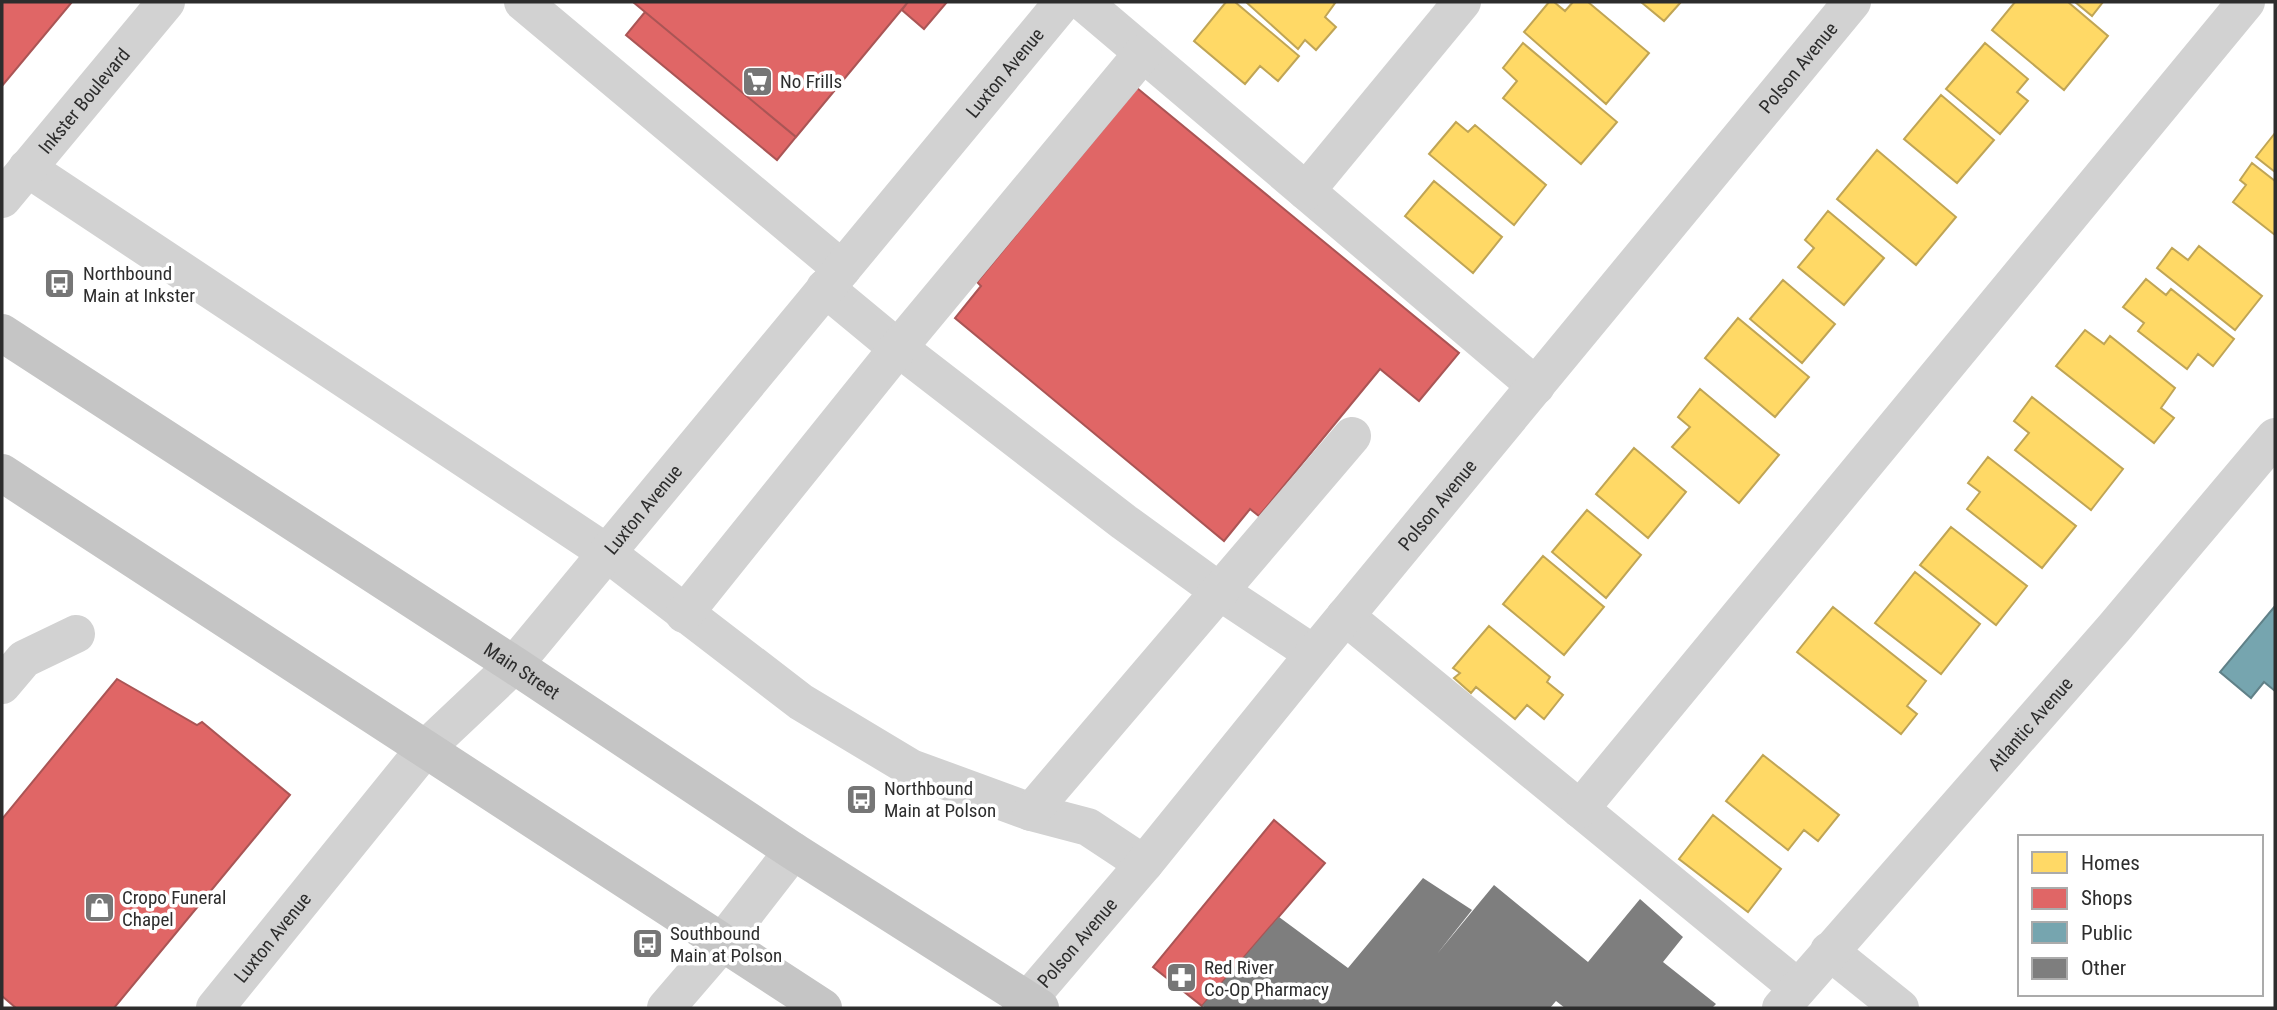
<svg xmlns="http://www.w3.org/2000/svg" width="2277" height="1010" font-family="'Roboto Condensed',sans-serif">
  <rect width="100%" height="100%" fill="#fff"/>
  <!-- homes -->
  <path fill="#ffd966" stroke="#c0a555" stroke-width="2" d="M 1226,2 L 1235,2 L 1299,56 L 1278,81 L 1260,66 L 1245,84 L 1194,41 Z
    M 1246,2 L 1333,2 L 1335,3 L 1325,17 L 1336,27 L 1316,50 L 1305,40 L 1298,49 Z
    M 1549,2 L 1554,2 L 1565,11 L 1573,2 L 1588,2 L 1649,53 L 1606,104 L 1524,32 Z
    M 1641,2 L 1681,2 L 1664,21 Z
    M 2015,2 L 2068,2 L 2108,36 L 2064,90 L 1992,30 Z
    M 2075,2 L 2103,2 L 2092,16 Z
    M 1523,43 L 1617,122 L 1581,164 L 1503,98 L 1517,81 L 1503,68 Z
    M 1985,43 L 2028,79 L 2017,92 L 2028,101 L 2000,134 L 1946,89 Z
    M 1941,95 L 1994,140 L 1957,183 L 1904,139 Z
    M 1456,122 L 1468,132 L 1475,125 L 1546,185 L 1514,225 L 1429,154 Z
    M 2275,133 L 2275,172 L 2256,157 Z
    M 1877,150 L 1956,217 L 1916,265 L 1837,199 Z
    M 2252,163 L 2275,181 L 2275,235 L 2233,202 L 2246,185 L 2240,180 Z
    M 1434,181 L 1502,237 L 1473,273 L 1405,216 Z
    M 1828,211 L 1884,258 L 1844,305 L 1798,267 L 1814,248 L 1805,240 Z
    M 2199,246 L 2262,296 L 2235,330 L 2157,268 L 2172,248 L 2188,260 Z
    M 2146,279 L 2166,295 L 2171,289 L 2234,339 L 2213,366 L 2198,354 L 2187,369 L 2138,331 L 2144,323 L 2123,307 Z
    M 1783,280 L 1835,324 L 1802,363 L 1750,319 Z
    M 1738,318 L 1809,377 L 1775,417 L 1705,358 Z
    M 2085,330 L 2104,344 L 2110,336 L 2175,388 L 2161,408 L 2174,418 L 2154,443 L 2056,366 Z
    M 1700,389 L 1779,455 L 1739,503 L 1672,447 L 1690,427 L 1678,417 Z
    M 2032,397 L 2123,469 L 2091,510 L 2015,450 L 2029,433 L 2014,421 Z
    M 1634,448 L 1686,492 L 1648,538 L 1596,494 Z
    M 1988,457 L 2076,526 L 2042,568 L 1967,509 L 1980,492 L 1968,483 Z
    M 1587,510 L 1641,555 L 1606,598 L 1552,552 Z
    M 1951,527 L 2027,586 L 1996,625 L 1920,565 Z
    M 1543,556 L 1604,607 L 1564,655 L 1503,604 Z
    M 1915,572 L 1980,624 L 1941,674 L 1875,623 Z
    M 1833,607 L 1926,681 L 1907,706 L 1917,714 L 1901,734 L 1797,652 Z
    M 1489,626 L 1550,677 L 1547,682 L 1563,695 L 1544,719 L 1527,705 L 1515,719 L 1476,687 L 1471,693 L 1454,678 L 1460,673 L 1453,668 Z
    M 1763,755 L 1839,815 L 1818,841 L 1804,830 L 1788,850 L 1726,801 Z
    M 1713,815 L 1781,869 L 1748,912 L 1679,859 Z"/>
  <!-- shops -->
  <path fill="#e06666" stroke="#a55" stroke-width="2" d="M 2,2 L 72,2 L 2,86 Z
    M 633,2 L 908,2 L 796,137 Z
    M 908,2 L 947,2 L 924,29 L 902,10 Z
    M 645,12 L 796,137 L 777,160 L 626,35 Z
    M 1137,88 L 1459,353 L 1419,401 L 1380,369 L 1259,516 L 1250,509 L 1224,541 L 955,318 L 981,286 L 977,282 Z
    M 117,679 L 197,725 L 202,722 L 290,795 L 114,1008 L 16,1008 L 2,996 L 2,819 Z
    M 1274,820 L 1325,863 L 1202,1006 L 1153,967 Z"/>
  <!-- public -->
  <path fill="#76a5af" stroke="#608188" stroke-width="2" d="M 2275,606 L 2275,691 L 2264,682 L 2251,698 L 2220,672 Z"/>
  <!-- building -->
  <path fill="#7e7e7e" d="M 1423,878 L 1472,910 L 1437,954 L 1494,885 L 1588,962 L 1640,899 L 1683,937 L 1663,962 L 1716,1004 L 1712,1008 L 1565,1008 L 1556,1001 L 1550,1008 L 1206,1008 L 1202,1006 L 1279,917 L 1348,968 Z"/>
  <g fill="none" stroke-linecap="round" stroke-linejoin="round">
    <!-- minor -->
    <g stroke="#d2d2d2" stroke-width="38">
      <path d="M 523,2 L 842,269"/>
      <path d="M 1083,2 L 1536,386"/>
      <path d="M 27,168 L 607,553 L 801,702 L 911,768 L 1031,812 L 1088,827 L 1144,864"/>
      <path d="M 1306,191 L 1462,2"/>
      <path id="s1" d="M 2,199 L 166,2"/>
      <path d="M 825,288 L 883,336 L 1124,522 L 1219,591 L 1314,654"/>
      <path d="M 684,614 L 898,348 L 1143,53"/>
      <path d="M 1345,616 L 1798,988"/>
      <path d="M 2,685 L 24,659 L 76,634"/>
      <path d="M 1580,809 L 2246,2"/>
      <path d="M 1031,812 L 1352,436"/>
      <path d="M 1829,951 L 1900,1008"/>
      <path id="s2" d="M 215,1008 L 424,750 L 514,665 L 1063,2"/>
      <path d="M 666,1008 L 721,944 L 793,851"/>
      <path id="s3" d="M 1021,1008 L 1144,864 L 1314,654 L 1852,2"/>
      <path id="s4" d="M 1781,1008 L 2114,628 L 2275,437"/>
    </g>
    <!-- major -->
    <g stroke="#c5c5c5" stroke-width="38">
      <path id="s5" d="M 2,333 L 514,665 L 793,851 L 1040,1008"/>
      <path d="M 2,473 L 823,1008"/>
    </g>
  </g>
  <!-- icons -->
  <defs>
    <symbol id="supermarket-square" viewBox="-11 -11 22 22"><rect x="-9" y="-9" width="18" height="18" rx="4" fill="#767676" stroke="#fff"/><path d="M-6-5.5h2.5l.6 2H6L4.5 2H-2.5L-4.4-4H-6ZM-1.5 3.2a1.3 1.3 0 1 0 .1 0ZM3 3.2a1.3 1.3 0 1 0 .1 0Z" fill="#fff"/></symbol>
    <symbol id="bus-square" viewBox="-11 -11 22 22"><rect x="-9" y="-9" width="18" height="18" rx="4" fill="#767676" stroke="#fff"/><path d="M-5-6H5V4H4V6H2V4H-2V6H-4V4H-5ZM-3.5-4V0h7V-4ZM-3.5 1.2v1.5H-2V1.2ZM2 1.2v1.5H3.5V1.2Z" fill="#fff"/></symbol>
    <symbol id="shop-square" viewBox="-11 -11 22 22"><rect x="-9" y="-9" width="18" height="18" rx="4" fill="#767676" stroke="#fff"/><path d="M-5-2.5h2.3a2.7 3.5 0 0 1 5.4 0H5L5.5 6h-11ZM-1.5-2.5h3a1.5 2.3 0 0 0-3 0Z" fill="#fff"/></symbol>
    <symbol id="pharmacy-square" viewBox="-11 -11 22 22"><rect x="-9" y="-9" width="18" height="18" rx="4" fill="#767676" stroke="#fff"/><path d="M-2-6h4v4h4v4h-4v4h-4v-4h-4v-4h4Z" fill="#fff"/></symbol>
  </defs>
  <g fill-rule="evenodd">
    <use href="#supermarket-square" x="740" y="64" width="35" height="35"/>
    <use href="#bus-square" x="42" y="266" width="35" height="35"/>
    <use href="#bus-square" x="844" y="782" width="35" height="35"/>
    <use href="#shop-square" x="82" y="890" width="35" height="35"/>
    <use href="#bus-square" x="630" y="926" width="35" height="35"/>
    <use href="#pharmacy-square" x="1164" y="960" width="35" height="35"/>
  </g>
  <g text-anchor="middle" stroke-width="7" stroke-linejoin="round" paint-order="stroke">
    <!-- street labels -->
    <g font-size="19" fill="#2d2d2d" stroke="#fff">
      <text dy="7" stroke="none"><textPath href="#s3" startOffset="1220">Polson Avenue</textPath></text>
      <text dy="7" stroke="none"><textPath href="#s2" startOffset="1225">Luxton Avenue</textPath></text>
      <text dy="7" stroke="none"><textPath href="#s1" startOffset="128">Inkster Boulevard</textPath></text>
      <text dy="7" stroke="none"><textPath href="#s3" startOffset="653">Polson Avenue</textPath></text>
      <text dy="7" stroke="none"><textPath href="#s2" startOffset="658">Luxton Avenue</textPath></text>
      <text dy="7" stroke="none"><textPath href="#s5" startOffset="620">Main Street</textPath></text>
      <text dy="7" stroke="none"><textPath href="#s4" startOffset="378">Atlantic Avenue</textPath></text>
      <text dy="7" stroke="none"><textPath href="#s2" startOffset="91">Luxton Avenue</textPath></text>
      <text dy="7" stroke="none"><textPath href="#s3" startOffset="86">Polson Avenue</textPath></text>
    </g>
    <!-- poi labels -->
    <g font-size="19" fill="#2d2d2d" stroke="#fff" text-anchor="start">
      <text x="780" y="88">No Frills</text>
      <text x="83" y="280">Northbound<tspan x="83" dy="22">Main at Inkster</tspan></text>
      <text x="884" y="795">Northbound<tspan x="884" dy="22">Main at Polson</tspan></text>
      <text x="122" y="904">Cropo Funeral<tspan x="122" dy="22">Chapel</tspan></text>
      <text x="670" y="940">Southbound<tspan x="670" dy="22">Main at Polson</tspan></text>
      <text x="1204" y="974">Red River<tspan x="1204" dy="22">Co-Op Pharmacy</tspan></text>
    </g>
  </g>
  <!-- border -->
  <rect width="2277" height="1010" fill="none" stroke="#2d2d2d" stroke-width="7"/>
  <!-- legend -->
  <rect x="2018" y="835" width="245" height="161" fill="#ffffff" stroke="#ababab" stroke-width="2"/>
  <rect x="2032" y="852" width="35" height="21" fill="#ffd966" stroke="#ababab" stroke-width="2"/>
  <text x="2081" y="870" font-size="21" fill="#2d2d2d">Homes</text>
  <rect x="2032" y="888" width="35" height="21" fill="#e06666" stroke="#ababab" stroke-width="2"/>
  <text x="2081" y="905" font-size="21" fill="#2d2d2d">Shops</text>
  <rect x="2032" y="922" width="35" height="21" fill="#76a5af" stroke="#ababab" stroke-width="2"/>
  <text x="2081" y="940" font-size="21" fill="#2d2d2d">Public</text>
  <rect x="2032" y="958" width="35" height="21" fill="#7e7e7e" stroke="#ababab" stroke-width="2"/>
  <text x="2081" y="975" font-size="21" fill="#2d2d2d">Other</text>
</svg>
